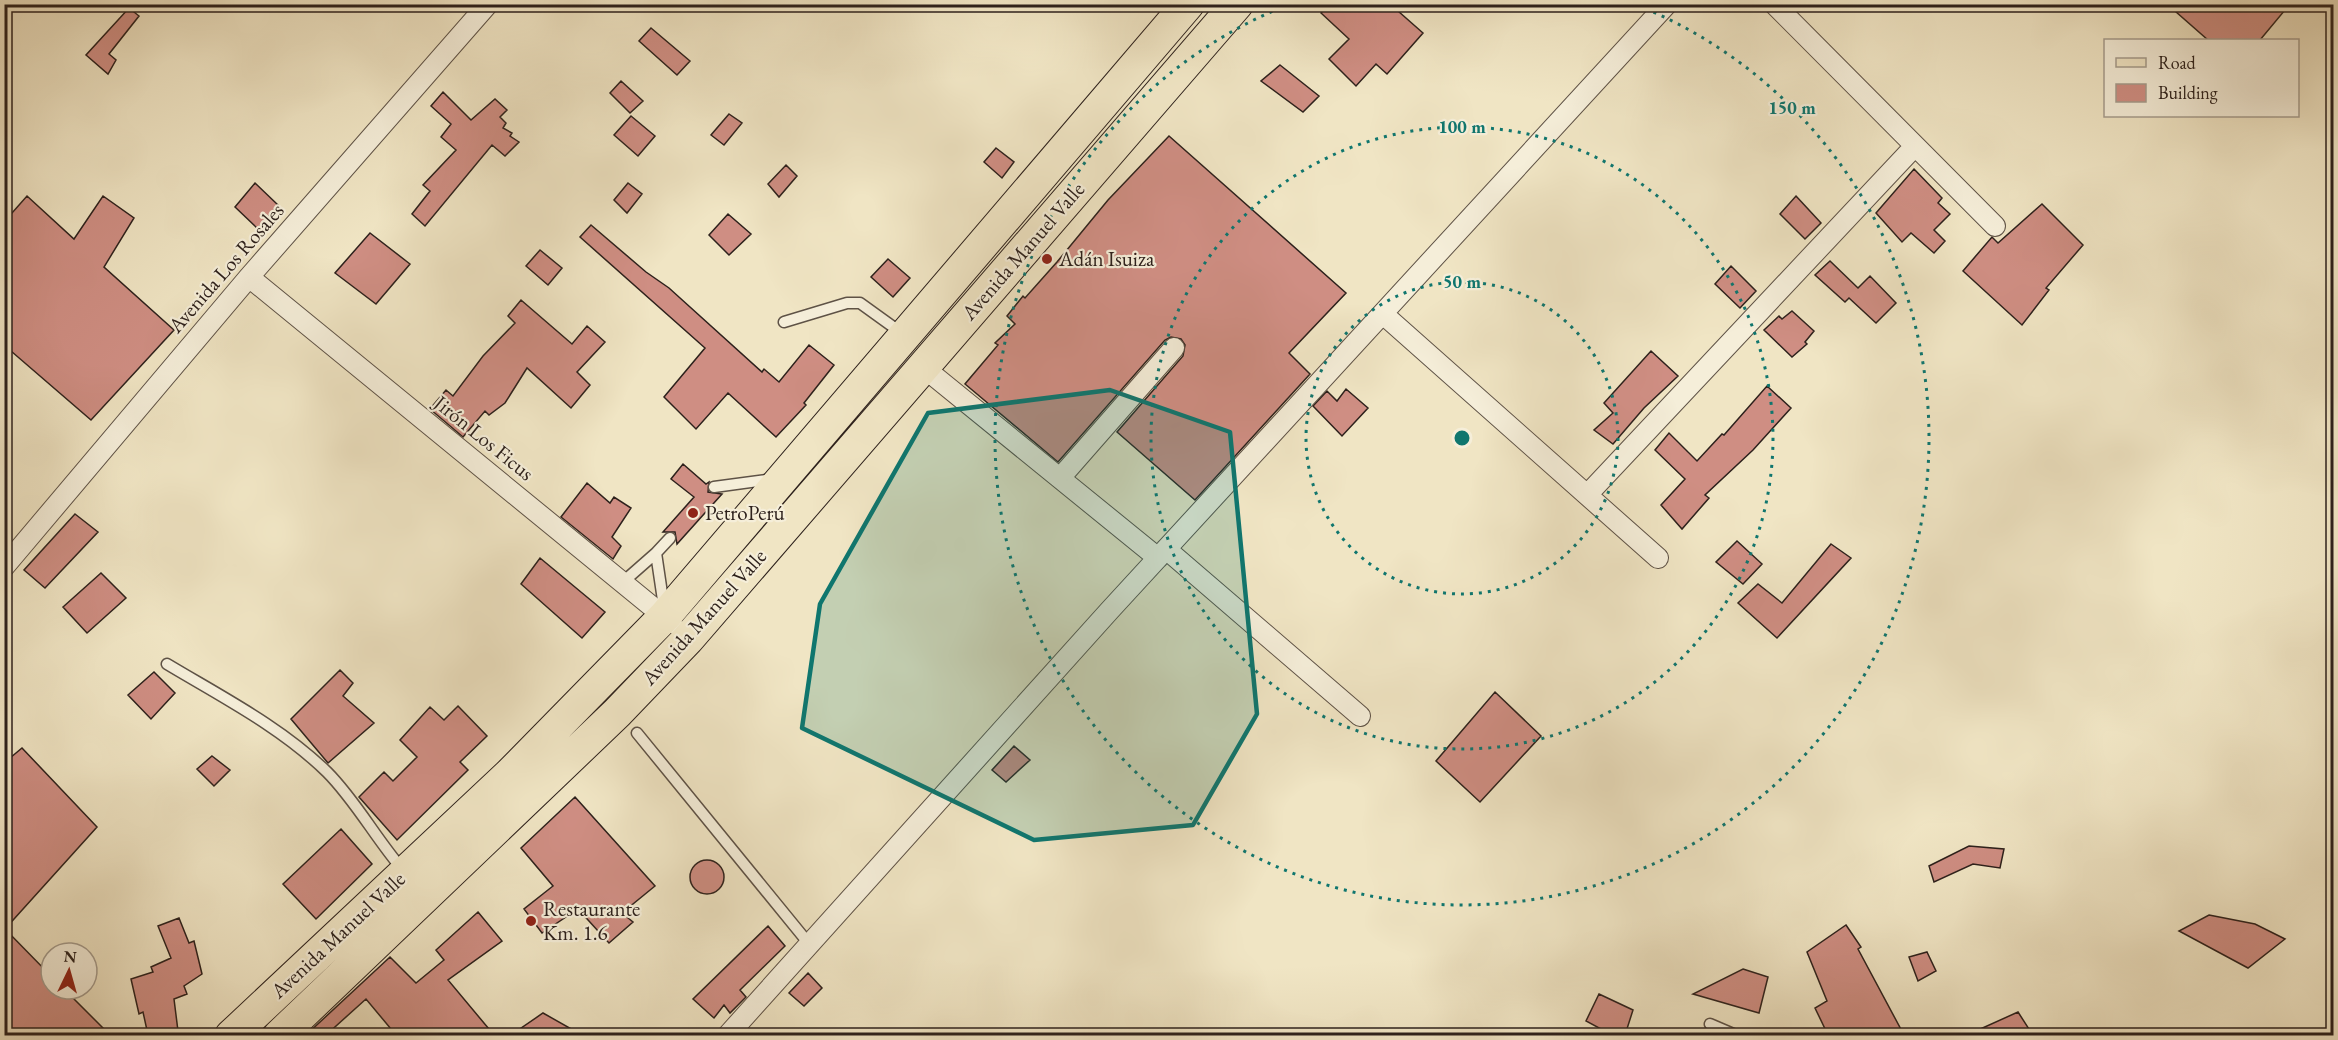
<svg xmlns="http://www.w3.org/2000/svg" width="2338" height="1040" font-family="'EB Garamond',serif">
  <rect width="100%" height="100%" fill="#f0e5c4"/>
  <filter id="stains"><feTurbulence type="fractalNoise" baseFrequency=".00333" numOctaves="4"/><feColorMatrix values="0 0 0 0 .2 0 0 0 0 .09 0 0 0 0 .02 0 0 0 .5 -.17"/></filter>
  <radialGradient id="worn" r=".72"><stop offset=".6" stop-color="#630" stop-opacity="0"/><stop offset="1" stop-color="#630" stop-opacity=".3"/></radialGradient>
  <!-- building -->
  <path fill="#cf8e83" stroke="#2d211c" stroke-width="1.5" d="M 1328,4 L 1390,4 L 1423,33 L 1387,74 L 1376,64 L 1356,86 L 1329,59 L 1349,39 L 1321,13 Z
    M 2167,4 L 2290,4 L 2260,40 L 2208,40 Z
    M 129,8 L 139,16 L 109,54 L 116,60 L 108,74 L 86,55 Z
    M 651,28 L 690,61 L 677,75 L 639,41 Z
    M 1280,65 L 1319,96 L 1303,112 L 1261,81 Z
    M 621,81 L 643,101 L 630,113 L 610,93 Z
    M 443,92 L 471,120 L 495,99 L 507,110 L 500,117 L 506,123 L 503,128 L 512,133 L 510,136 L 519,142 L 505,156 L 492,145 L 425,226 L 412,214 L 430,191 L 423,185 L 456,150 L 441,137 L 451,124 L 431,106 Z
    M 729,114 L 742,123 L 724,145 L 711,135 Z
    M 631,116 L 655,136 L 638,156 L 614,135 Z
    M 1169,136 L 1346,293 L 1289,353 L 1310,374 L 1195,500 L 1117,432 L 1183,356 L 1185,345 L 1181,339 L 1171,337 L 1165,340 L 1058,462 L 965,384 L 998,345 L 995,343 L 1015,324 L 1007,316 L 1023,296 L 1025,298 L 1057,262 L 1108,200 Z
    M 996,148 L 1014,162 L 1002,178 L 984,162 Z
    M 786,165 L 797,176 L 779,197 L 768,184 Z
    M 1914,169 L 1942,198 L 1938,203 L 1950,214 L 1934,230 L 1945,241 L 1934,253 L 1911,233 L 1902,242 L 1876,213 Z
    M 255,183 L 278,205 L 258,229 L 235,207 Z
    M 628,183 L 642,194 L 627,213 L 614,200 Z
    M 27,196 L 74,239 L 103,196 L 134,218 L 104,267 L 174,330 L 91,420 L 4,345 L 4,222 Z
    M 1796,196 L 1821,223 L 1805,239 L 1780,214 Z
    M 2042,204 L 2083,245 L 2046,288 L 2049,290 L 2022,325 L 1963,271 L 1992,237 L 1998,243 Z
    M 728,214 L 751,234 L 729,255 L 709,235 Z
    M 591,225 L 646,272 L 669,288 L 762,372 L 764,369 L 779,382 L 809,345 L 834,365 L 804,403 L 806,405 L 776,437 L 728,393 L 696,429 L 664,397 L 705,348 L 580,237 Z
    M 370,233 L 410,264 L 376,304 L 335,273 Z
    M 540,250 L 562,268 L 548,285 L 526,266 Z
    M 888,259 L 910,278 L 893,297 L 871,277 Z
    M 1830,261 L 1858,288 L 1870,276 L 1896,303 L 1876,323 L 1849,298 L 1845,302 L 1815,275 Z
    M 1731,266 L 1756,291 L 1740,308 L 1715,284 Z
    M 521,300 L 572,344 L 587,326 L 605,342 L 577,372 L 590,385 L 571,408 L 527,368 L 505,403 L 489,415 L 485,411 L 463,437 L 430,409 L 446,390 L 453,396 L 483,356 L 515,323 L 508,316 Z
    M 1792,311 L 1814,331 L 1805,342 L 1807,344 L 1792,357 L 1764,330 L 1779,316 L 1782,319 Z
    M 1651,351 L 1678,376 L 1644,408 L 1613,444 L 1594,430 L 1613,413 L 1604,403 Z
    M 1767,386 L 1791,408 L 1753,450 L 1705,495 L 1709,498 L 1682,529 L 1661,505 L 1685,479 L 1655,450 L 1669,433 L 1697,461 L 1722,434 L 1724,435 Z
    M 1346,389 L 1368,408 L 1342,436 L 1313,406 L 1327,391 L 1337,401 Z
    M 683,464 L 706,484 L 709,482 L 708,492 L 722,494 L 677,544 L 675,532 L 663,532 L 694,497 L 671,479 Z
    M 587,483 L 610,503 L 614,497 L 631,508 L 612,537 L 621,546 L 613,559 L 561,517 Z
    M 75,514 L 98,532 L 45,588 L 24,570 Z
    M 1737,541 L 1762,564 L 1743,584 L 1716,562 Z
    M 1831,544 L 1851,558 L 1777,638 L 1738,603 L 1758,584 L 1782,603 Z
    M 540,558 L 605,612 L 582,638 L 521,584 Z
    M 101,573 L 126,598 L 87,633 L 63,607 Z
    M 340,670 L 353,683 L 343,696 L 374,723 L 328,763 L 291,719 Z
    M 154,672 L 175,693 L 151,719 L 128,695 Z
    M 1495,692 L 1541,736 L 1480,802 L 1436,761 Z
    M 458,706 L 487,736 L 460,762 L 468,770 L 397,840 L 359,797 L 384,772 L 393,781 L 417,757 L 400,740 L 430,707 L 444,720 Z
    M 1014,746 L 1030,760 L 1006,782 L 992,770 Z
    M 22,748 L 97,827 L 5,929 L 51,976 L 51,989 L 81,989 L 73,998 L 110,1035 L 4,1035 L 4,763 Z
    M 212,756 L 230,770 L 214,786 L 197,769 Z
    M 575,797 L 655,886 L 622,913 L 633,922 L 609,943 L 578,909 L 542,933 L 524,909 L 553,886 L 521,848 Z
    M 341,829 L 372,864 L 316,919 L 283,884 Z
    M 1969,846 L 2004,849 L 2000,868 L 1973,864 L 1934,882 L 1929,866 Z
    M690 877a17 17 0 1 1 34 0a17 17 0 1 1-34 0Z
    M 478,912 L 502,941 L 448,980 L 494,1035 L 396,1035 L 366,999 L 326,1035 L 306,1035 L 390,957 L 416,983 L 444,960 L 436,950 Z
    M 2209,915 L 2255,924 L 2285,939 L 2248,968 L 2179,931 Z
    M 179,918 L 189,943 L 194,941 L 202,974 L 184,986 L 187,994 L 174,999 L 178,1031 L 148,1035 L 143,1012 L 139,1014 L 131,979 L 153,972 L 151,967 L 171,958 L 158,926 Z
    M 1846,925 L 1861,947 L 1858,949 L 1904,1035 L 1828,1035 L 1815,1008 L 1827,1001 L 1807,952 Z
    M 768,926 L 785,946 L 740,990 L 746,997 L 730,1013 L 724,1005 L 714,1018 L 693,999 Z
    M 1927,952 L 1936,971 L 1918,981 L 1909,957 Z
    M 1743,969 L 1768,977 L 1759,1013 L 1693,994 Z
    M 808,973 L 822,988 L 804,1006 L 789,993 Z
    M 1599,994 L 1633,1010 L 1625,1035 L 1612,1035 L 1586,1021 Z
    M 2018,1012 L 2029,1029 L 2013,1035 L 1967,1035 Z
    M 543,1013 L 582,1035 L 511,1035 Z"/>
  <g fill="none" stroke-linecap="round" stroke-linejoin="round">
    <defs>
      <path id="service" d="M 784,322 L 847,303 L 860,303 L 903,334
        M 714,487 L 773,479
        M 623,582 L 656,553
        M 664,607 L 656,553 L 670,538
        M 167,664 C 222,697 281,727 327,772 C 356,801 376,839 403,870
        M 637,733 L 810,945
        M 1710,1024 L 1738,1036"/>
      <path id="minor" d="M 1774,4 L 1995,226
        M 249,277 L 672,623
        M 1383,314 L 1658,558
        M 923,367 L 1158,558
        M 1060,478 L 1174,348
        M 1587,495 L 1915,146
        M 1166,549 L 1360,716
        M 4,567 L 249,277 L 488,4
        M 727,1036 L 1110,610 L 1667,4"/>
      <path id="primary" d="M 231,1036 L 510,774 L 665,616 L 1188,4
        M 279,1036 L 617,713 L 688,639 L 1237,4"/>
    </defs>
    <!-- service casing -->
    <use href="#service" stroke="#5e5246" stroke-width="13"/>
    <!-- minor casing -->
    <use href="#minor" stroke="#5e5246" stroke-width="22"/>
    <!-- primary casing -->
    <use href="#primary" stroke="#2d211c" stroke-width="34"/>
    <!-- service -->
    <use href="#service" stroke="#f5eed9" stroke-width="10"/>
    <!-- minor -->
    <use href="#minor" stroke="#f5eed9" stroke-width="20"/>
    <!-- primary -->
    <use href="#primary" stroke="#f0e5c4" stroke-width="32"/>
  </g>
  <!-- marked area -->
  <path fill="#0f766e" fill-opacity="0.2" stroke="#0f766e" stroke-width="4.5" stroke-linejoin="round" d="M 1110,390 L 1230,432 L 1257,714 L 1193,825 L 1034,840 L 802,728 L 820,604 L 928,413 Z"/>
  <!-- distance rings -->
  <g fill="none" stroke="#0f766e" stroke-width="3" stroke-dasharray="3 6">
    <circle cx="1462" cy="438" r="156"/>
    <circle cx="1462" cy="438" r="311"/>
    <path d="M1637 5A467 467 0 1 1 1287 5"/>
  </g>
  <!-- markers -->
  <g fill="#8f2418" stroke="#f5eed9" stroke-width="2">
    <circle cx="1047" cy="259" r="6"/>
    <circle cx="693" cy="513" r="6"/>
    <circle cx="531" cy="921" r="6"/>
  </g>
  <g text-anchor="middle" stroke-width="4.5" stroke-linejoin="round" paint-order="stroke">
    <!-- street labels -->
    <g font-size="21" fill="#2d211c" stroke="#f5eed9">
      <text transform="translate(1023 251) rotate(-49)" y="7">Avenida Manuel Valle</text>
      <text transform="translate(226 268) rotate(-49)" y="7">Avenida Los Rosales</text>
      <text transform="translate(484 438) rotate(39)" y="7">Jirón Los Ficus</text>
      <text transform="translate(704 617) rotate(-48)" y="7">Avenida Manuel Valle</text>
      <text transform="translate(338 935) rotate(-43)" y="7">Avenida Manuel Valle</text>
    </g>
    <!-- poi labels -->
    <g font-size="21" fill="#2d211c" stroke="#f5eed9" text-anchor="start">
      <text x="1059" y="266">Adán Isuiza</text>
      <text x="705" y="520">PetroPerú</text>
      <text x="543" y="916">Restaurante<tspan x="543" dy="24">Km. 1.6</tspan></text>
    </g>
  </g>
  <circle cx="1462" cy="438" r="9" fill="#0f766e" stroke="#f5eed9" stroke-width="3"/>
  <g font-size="18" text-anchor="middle" font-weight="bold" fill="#0f766e" stroke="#f5eed9" stroke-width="4.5" stroke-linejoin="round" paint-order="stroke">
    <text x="1792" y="114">150 m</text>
    <text x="1462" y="133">100 m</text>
    <text x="1462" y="288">50 m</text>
  </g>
  <!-- margin -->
  <rect width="2338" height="1040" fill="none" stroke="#f0e5c4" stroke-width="24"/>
  <rect x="6" y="6" width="2326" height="1028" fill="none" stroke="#2d211c" stroke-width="3"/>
  <rect x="12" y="12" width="2314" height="1016" fill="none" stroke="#2d211c" stroke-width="1.5"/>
  <!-- legend -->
  <rect x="2104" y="39" width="195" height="78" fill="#f5eed9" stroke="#a59c8d" stroke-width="1.5"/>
  <rect x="2116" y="58" width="30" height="9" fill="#f0e5c4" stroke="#a59c8d" stroke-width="1.5"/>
  <text x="2158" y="69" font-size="18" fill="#2d211c">Road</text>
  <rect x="2116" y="84" width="30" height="18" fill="#cf8e83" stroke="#a59c8d" stroke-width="1.5"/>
  <text x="2158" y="99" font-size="18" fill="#2d211c">Building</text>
  <!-- north arrow -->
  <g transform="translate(69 971) rotate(5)"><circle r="28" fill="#f5eed9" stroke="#a59c8d" stroke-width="1.5"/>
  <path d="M0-4.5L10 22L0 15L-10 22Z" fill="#8f2418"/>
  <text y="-9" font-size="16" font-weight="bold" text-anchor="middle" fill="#2d211c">N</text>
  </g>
  <rect width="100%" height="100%" filter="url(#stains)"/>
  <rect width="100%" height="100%" fill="url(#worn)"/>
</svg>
